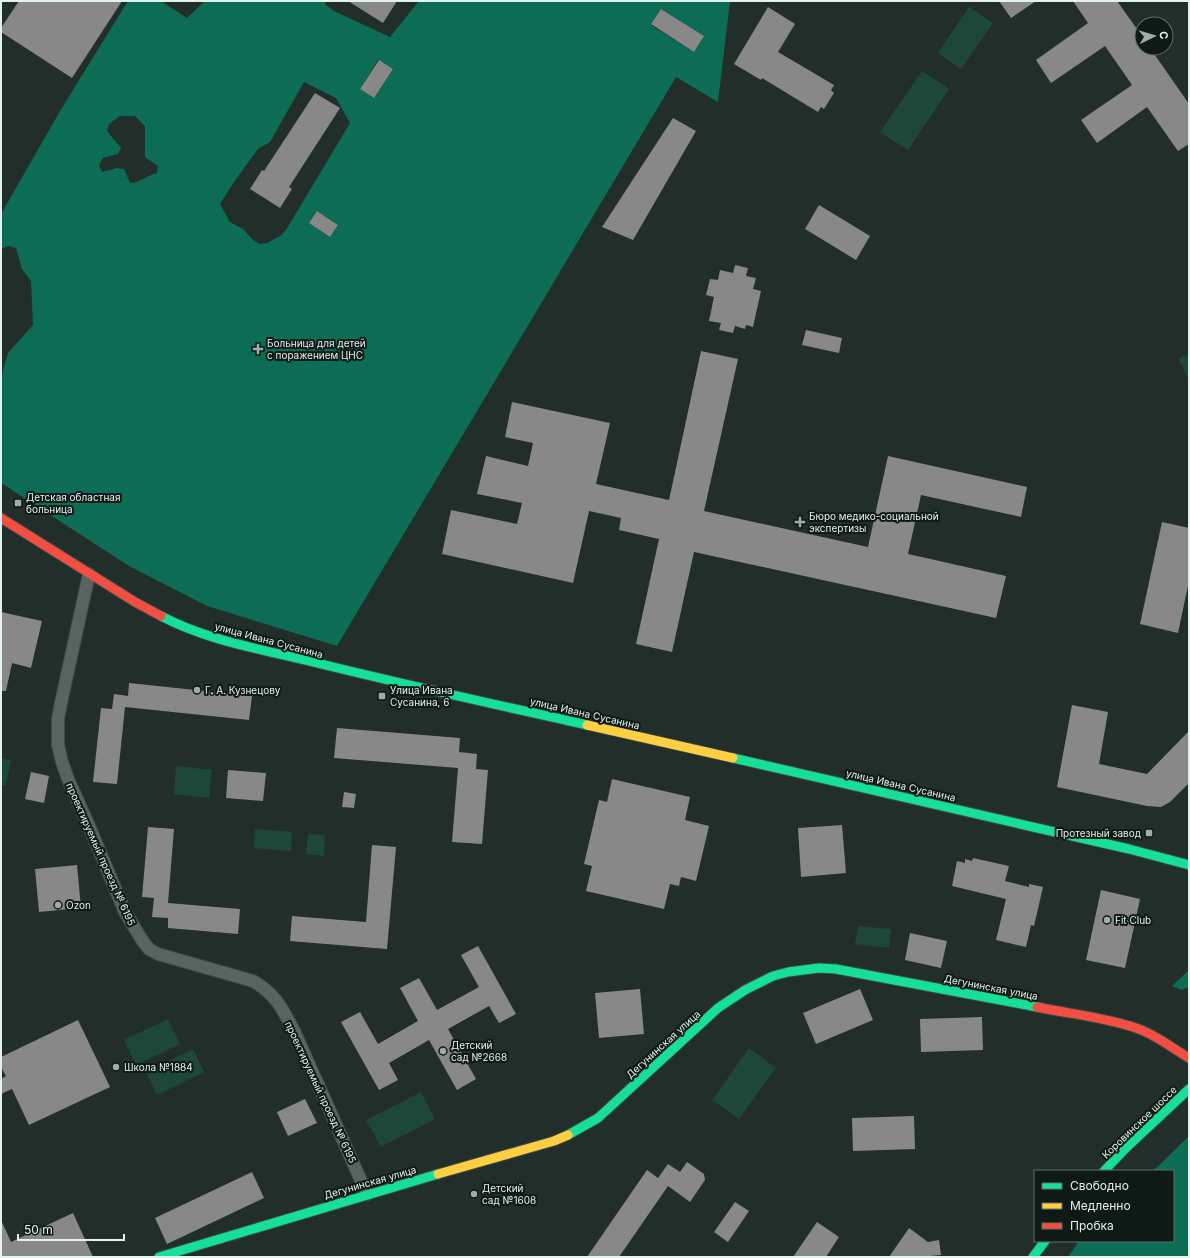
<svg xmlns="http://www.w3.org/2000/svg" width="1190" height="1258" font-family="Inter,sans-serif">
  <rect width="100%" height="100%" fill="#222e2a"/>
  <!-- green -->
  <path fill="#1c4739" d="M 969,7 L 993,23 L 961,69 L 938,53 Z
    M 922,71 L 949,89 L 908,150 L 880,132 Z
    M 1189,354 L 1189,380 L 1178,359 Z
    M 1,758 L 11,760 L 6,786 L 1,785 Z
    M 176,766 L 212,770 L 209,798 L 174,794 Z
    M 255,829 L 292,832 L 291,851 L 254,848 Z
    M 308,834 L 325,835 L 324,856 L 306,854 Z
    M 858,926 L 891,929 L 889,948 L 855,944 Z
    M 168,1019 L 180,1044 L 136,1065 L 124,1040 Z
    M 749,1048 L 776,1068 L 739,1119 L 712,1100 Z
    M 193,1049 L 204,1072 L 157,1095 L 146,1072 Z
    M 421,1092 L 435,1119 L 381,1147 L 366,1120 Z"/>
  <!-- forest -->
  <path fill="#0d6c54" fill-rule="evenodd" d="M 128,1 L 161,1 L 187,18 L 205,1 L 326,1 L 325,4 L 334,11 L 390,37 L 419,1 L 730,1 L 718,102 L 676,77 L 337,646 L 207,606 L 129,566 L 1,483 L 1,388 L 3,370 L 8,353 L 33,325 L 31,281 L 22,269 L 16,248 L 9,246 L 3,248 L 1,250 L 1,214 L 63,106 ZM 661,9 L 704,36 L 694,52 L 651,25 ZM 378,60 L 393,69 L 374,98 L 360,89 ZM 304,82 L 336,98 L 350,123 L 286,230 L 280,236 L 267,243 L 260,244 L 253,240 L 243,229 L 230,222 L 220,204 L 234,182 L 258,149 L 270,142 ZM 120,116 L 135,116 L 145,126 L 145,157 L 158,166 L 157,173 C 147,175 141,183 130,183 L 124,169 L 117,168 L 102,172 L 99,165 L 103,158 L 118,154 L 121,148 L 107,131 L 109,124 ZM 317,211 L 338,225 L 330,237 L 309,223 Z
    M 1189,970 L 1189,987 L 1182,990 L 1172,986 Z
    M 1189,1136 L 1189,1257 L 1068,1257 L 1079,1241 L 1173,1241 L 1173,1171 L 1153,1171 Z"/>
  <!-- building -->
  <path fill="#888" d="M 19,1 L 122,1 L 72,78 L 1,32 L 1,28 Z
    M 348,1 L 397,1 L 383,23 Z
    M 999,1 L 1036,1 L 1011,18 Z
    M 1073,1 L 1117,1 L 1142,36 L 1142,48 L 1150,48 L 1189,104 L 1189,144 L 1178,151 L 1147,107 L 1097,143 L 1081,120 L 1132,85 L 1105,46 L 1051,83 L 1036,60 L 1088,23 Z
    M 768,7 L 795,24 L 778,52 L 834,85 L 831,90 L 834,93 L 824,109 L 821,107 L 818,112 L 762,78 L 761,80 L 734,64 Z
    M 661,9 L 704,36 L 694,52 L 651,24 Z
    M 379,60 L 393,69 L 374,98 L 360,89 Z
    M 315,93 L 340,108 L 289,187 L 292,189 L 280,208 L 250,189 L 262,170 L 264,171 Z
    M 673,118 L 696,131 L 633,240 L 602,227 Z
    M 819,205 L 870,236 L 856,260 L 805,229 Z
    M 317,211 L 338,225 L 330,237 L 309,223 Z
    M 735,265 L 748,268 L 746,276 L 756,278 L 753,289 L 761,291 L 753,327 L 746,325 L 745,329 L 735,326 L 733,333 L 719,330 L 721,323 L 709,321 L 714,297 L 706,295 L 710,279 L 718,280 L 720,270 L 733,273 Z
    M 806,330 L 842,338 L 839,353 L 802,345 Z
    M 701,351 L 738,359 L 704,511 L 868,547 L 888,456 L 1027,487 L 1021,517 L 921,495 L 908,554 L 1006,576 L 996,618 L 694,552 L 672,652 L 636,644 L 659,539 L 619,530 L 621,518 L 589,511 L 573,583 L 442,554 L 451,510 L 517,524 L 522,503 L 477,494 L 486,456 L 528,466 L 533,443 L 505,437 L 512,402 L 610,423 L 596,484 L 669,500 Z
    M 1162,522 L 1189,528 L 1189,581 L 1178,633 L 1140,624 Z
    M 1,612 L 42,621 L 31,668 L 12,663 L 6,691 L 1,691 Z
    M 129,683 L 252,696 L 249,720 L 125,707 L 117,784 L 93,782 L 101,708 L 112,709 L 114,694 L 128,696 Z
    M 1072,705 L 1108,712 L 1099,764 L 1147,774 L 1189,731 L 1189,783 L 1170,802 L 1161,807 L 1147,806 L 1057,787 Z
    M 337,728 L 460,738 L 459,752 L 477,754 L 476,769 L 488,770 L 482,844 L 452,842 L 458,768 L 334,758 Z
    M 228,770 L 266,773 L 263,801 L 226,798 Z
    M 31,772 L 49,776 L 44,803 L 25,799 Z
    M 612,779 L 690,797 L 685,820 L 709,826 L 696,881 L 681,877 L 679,886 L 670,884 L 664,909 L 586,891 L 592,866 L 584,864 L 599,800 L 607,802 Z
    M 344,792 L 356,794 L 354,808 L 342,807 Z
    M 842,825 L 846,873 L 801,877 L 798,828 Z
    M 148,827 L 174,829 L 168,903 L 240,909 L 238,934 L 168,928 L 168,918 L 152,917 L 154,898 L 142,897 Z
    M 372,845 L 396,847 L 387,949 L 290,941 L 292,916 L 366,922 Z
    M 973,858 L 1009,866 L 1005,881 L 1029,887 L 1029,884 L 1043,887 L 1034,926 L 1031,925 L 1026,947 L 996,940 L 1006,899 L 952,886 L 957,861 L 965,863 L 965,859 L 972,861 Z
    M 77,865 L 81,908 L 39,912 L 35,869 Z
    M 1101,890 L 1140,899 L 1125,968 L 1086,960 Z
    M 910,933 L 947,941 L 941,968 L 905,960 Z
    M 478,946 L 516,1014 L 499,1023 L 489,1006 L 448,1029 L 476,1079 L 457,1090 L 429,1040 L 389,1063 L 398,1080 L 379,1090 L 341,1022 L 360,1012 L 378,1044 L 418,1021 L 400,988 L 419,978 L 437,1010 L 479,987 L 461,955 Z
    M 640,989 L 644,1034 L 599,1038 L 595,993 Z
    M 860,989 L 873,1020 L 816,1044 L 803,1013 Z
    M 982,1017 L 983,1050 L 921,1052 L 920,1019 Z
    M 78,1020 L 110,1087 L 29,1125 L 12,1089 L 1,1094 L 1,1079 L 6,1076 L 1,1067 L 1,1057 Z
    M 305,1099 L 317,1123 L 288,1136 L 277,1112 Z
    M 914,1116 L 915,1149 L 853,1151 L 852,1118 Z
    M 687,1162 L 704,1174 L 705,1180 L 690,1202 L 668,1186 L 619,1257 L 587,1257 L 647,1170 L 658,1178 L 668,1164 L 680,1172 Z
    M 252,1172 L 264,1198 L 167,1244 L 155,1218 Z
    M 735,1202 L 749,1211 L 728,1242 L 714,1232 Z
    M 73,1213 L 93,1257 L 1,1257 L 1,1220 L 11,1242 Z
    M 817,1222 L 839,1237 L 826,1257 L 793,1257 Z
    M 909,1228 L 928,1242 L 939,1240 L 941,1255 L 929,1256 L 928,1257 L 889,1257 Z"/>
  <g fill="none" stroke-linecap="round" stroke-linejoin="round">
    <defs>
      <path id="street" d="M 89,574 L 61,703 L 58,719 L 58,745 L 62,762 L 68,779 L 89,826 L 125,912 L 142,940 L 149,949 L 158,954 L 253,981 C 277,995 283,1010 295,1033 L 367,1194"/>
      <path id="fast" d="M 161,616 C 206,640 260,649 309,661 C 401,684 494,704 587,725
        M 733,758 L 1129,849 L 1189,865
        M 568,1135 L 598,1118 L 718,1008 L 745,990 L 773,976 L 788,972 L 819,968 L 836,969 L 1037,1007
        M 1104,1171 L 1127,1147 L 1189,1089
        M 159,1257 L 438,1174
        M 1033,1257 L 1045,1241"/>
      <path id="slow" d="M 587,725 L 733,758
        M 438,1174 L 554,1141 L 568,1135"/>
      <path id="jam" d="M 1,518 L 135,602 L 161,616
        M 1037,1007 C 1070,1014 1104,1017 1136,1028 C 1155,1034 1172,1048 1189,1058"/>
    </defs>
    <!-- street casing -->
    <use href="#street" stroke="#3f4a46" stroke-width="14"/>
    <!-- fast casing -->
    <use href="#fast" stroke="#3f4a46" stroke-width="11"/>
    <!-- slow casing -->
    <use href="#slow" stroke="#3f4a46" stroke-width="11"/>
    <!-- jam casing -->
    <use href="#jam" stroke="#3f4a46" stroke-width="11"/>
    <!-- street -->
    <use href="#street" stroke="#596460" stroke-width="12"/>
    <!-- fast -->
    <use href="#fast" stroke="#16e098" stroke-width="9"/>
    <!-- slow -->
    <use href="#slow" stroke="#ffcf43" stroke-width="9"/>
    <!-- jam -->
    <use href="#jam" stroke="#f24e42" stroke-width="9"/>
  </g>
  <!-- markers -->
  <g fill="#9fada8" stroke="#0f1915" stroke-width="1.5">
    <path d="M256 343h4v4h4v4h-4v4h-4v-4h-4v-4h4z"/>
    <rect x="14" y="499" width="8" height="8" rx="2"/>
    <path d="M798 516h4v4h4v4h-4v4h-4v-4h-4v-4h4z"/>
    <circle cx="197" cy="690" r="4"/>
    <rect x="378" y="692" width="8" height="8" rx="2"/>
    <rect x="1145" y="829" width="8" height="8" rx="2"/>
    <circle cx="58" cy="905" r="4"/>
    <circle cx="1107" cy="920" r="4"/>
    <circle cx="443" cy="1051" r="4"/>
    <circle cx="116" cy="1067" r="4"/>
    <circle cx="474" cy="1194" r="4"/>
  </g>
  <g text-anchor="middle" stroke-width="4" stroke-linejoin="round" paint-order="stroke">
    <!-- poi labels -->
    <g font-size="10" fill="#e3f2ec" stroke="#0f1915" text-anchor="start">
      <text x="267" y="347">Больница для детей<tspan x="267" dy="12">с поражением ЦНС</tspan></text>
      <text x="26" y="501">Детская областная<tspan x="26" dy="12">больница</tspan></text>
      <text x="809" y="520">Бюро медико-социальной<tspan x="809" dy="12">экспертизы</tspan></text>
      <text x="205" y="694">Г. А. Кузнецову</text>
      <text x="390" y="694">Улица Ивана<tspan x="390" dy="12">Сусанина, 6</tspan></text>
      <text x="1141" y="837" text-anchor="end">Протезный завод</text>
      <text x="66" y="909">Ozon</text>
      <text x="1115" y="924">Fit Club</text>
      <text x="451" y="1049">Детский<tspan x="451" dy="12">сад №2668</tspan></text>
      <text x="124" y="1071">Школа №1884</text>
      <text x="482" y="1192">Детский<tspan x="482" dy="12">сад №1608</tspan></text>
    </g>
    <!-- street labels -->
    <g font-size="10" fill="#e3f2ec" stroke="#0f1915">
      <text transform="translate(269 640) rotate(15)" y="4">улица Ивана Сусанина</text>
      <text transform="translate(585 713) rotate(13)" y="4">улица Ивана Сусанина</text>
      <text transform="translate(901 785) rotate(13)" y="4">улица Ивана Сусанина</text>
      <text transform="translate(101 854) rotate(66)" y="4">проектируемый проезд № 6195</text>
      <text transform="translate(991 987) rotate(11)" y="4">Дегунинская улица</text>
      <text transform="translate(663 1044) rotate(-42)" y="4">Дегунинская улица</text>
      <text transform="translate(321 1092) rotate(65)" y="4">проектируемый проезд № 6195</text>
      <text transform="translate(1139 1122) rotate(-44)" y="4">Коровинское шоссе</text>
      <text transform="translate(370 1182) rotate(-16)" y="4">Дегунинская улица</text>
    </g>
  </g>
  <!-- border -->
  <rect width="1190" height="1258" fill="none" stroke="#e3f2ec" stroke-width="4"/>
  <!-- legend -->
  <rect x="1034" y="1170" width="140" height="72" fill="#0f1915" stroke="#64706b"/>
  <rect x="1042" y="1183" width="20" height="6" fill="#16e098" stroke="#64706b"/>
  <text x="1070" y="1190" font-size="12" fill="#e3f2ec">Свободно</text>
  <rect x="1042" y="1203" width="20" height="6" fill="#ffcf43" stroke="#64706b"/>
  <text x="1070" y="1210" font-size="12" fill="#e3f2ec">Медленно</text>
  <rect x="1042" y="1223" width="20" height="6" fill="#f24e42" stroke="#64706b"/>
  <text x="1070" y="1230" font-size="12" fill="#e3f2ec">Пробка</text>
  <!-- north arrow -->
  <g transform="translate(1154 36) rotate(85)"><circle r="19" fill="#0f1915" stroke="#64706b"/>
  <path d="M0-3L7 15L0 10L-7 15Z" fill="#9fada8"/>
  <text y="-6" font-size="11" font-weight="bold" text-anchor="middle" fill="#e3f2ec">С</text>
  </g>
  <!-- scale -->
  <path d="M18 1234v6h106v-6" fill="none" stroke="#e3f2ec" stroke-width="2"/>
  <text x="24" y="1234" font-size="12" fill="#e3f2ec" stroke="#0f1915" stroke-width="3" paint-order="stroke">50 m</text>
</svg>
